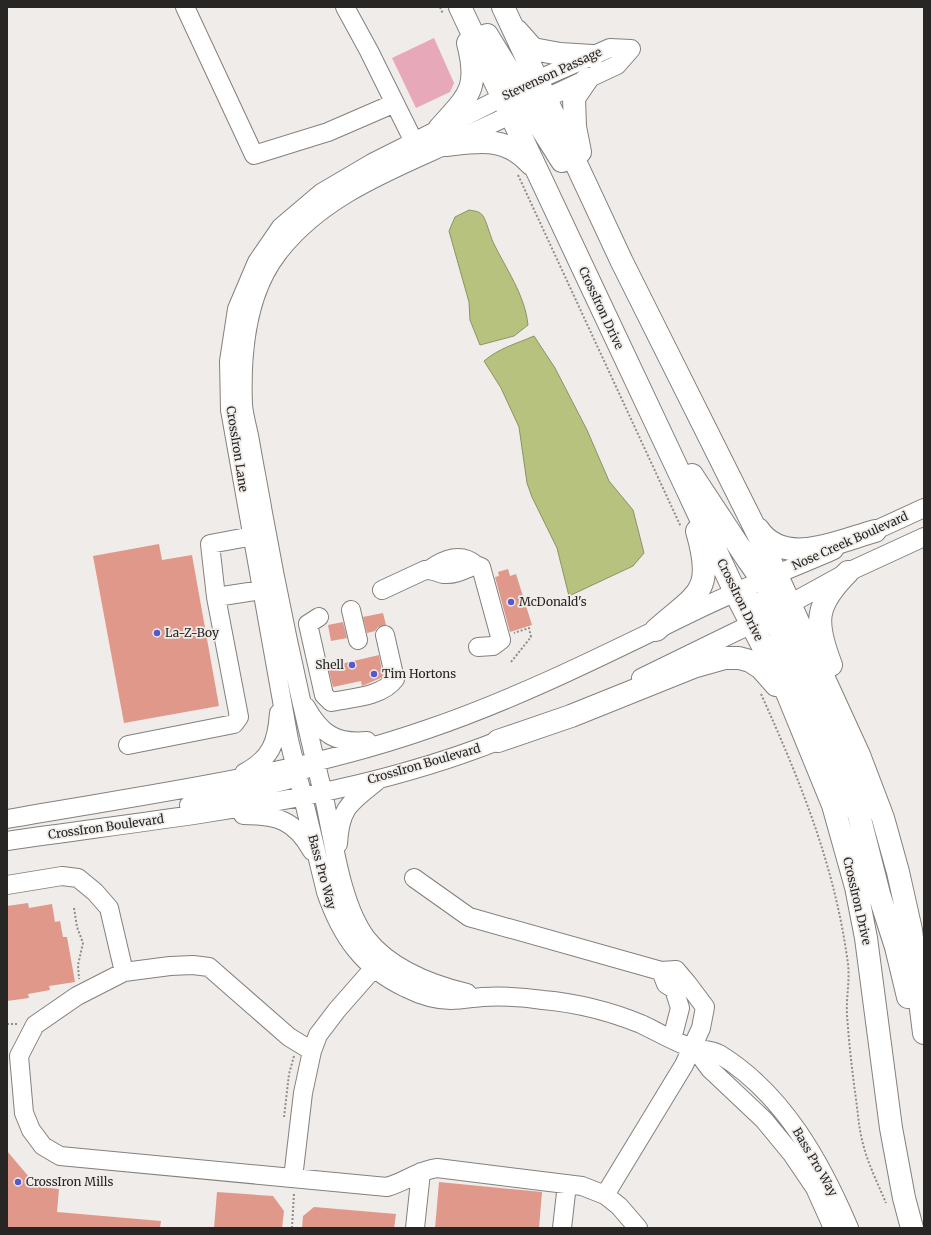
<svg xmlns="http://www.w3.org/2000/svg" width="931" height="1235" font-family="Merriweather,serif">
  <rect width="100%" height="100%" fill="#f0ece9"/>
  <!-- green -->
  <path fill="#e7a8b9" d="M 434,38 L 454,83 L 450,92 L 416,108 L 392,58 Z"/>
  <!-- water -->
  <path fill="#b7c27e" stroke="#8c9363" d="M 469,210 C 474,211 480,211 483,216 C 486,220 490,235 493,242 C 506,269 525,295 528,325 L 514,336 L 480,345 L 470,320 L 469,302 L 449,231 L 455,217 Z
    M 534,336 L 555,368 L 587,430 L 609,481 L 633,510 L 644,553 L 633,566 L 569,596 L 557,548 L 532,497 L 527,483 L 519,427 L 501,388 L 484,361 C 499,348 516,344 534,336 Z"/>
  <!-- building -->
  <path fill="#e0988b" d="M 159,544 L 162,560 L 192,555 L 219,706 L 124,723 L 93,556 Z
    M 508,569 L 510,576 L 516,574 L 532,625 L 510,632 L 495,577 L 499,576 L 498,572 Z
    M 383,613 L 386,625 L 378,627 L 375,631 L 367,633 L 363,617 Z
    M 343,622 L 347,638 L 331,641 L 328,625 Z
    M 379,655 L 383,677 L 362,686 L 361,681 L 333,687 L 328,667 Z
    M 28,903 L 29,908 L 52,904 L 55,922 L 60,921 L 63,937 L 67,937 L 75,982 L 49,986 L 50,990 L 28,994 L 29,998 L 7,1001 L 7,906 Z
    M 7,1151 L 29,1177 L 28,1186 L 59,1189 L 57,1212 L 161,1221 L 160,1228 L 7,1228 Z
    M 439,1182 L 542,1192 L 539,1228 L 435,1228 Z
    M 217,1192 L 273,1196 L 284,1211 L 282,1228 L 214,1228 Z
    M 314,1207 L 396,1214 L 394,1228 L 302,1228 L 303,1216 Z"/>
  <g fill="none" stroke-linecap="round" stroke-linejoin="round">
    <defs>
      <path id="minor" d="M 185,7 L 254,155 L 328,132 L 395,103
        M 345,7 L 369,51 L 419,152
        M 631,49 L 610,48 L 537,80 L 372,163 L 321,193 L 281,227 L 257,262 L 237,309 L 229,361 L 230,410 L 289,740 L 326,892 C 341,936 363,968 406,988 C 420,995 435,1000 451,1000 C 461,1000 472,998 482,997 C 502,996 523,997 543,1000 C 577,1003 609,1011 641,1024 C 656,1031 671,1040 687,1046 C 697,1050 711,1049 719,1054 C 783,1093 821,1162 849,1228
        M 863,536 L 924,508
        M 430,569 C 445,559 461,552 476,565
        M 382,590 L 425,570 C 433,569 437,573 444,574 C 455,575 466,569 476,565 L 481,567 L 501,640 L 493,646 L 478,647
        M 216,597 L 274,588
        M 351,610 L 358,640
        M 319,617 L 308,624 L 324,695 L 331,702 C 351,698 382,697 395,679 L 385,635
        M 641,678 L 768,616 L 848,572 L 924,537
        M 306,707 C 321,734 336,744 367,741
        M 128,745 L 234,724 L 239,717 L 216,597 L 210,544 L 264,534
        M 244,773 C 271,759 277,742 279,713
        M 189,805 L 287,780 L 307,768
        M 243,815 C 277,815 295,820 312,851
        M 7,819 C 148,794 293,776 428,729 C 522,697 612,651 701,608 C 745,587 790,569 834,550
        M 7,841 C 176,816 351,802 510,736
        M 338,844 C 340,807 350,803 377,781
        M 414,878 L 469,917 L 661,971
        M 7,885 L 62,876 L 78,878 L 95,892 L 109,908 L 124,972
        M 467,993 C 430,984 391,969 367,939 C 340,904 333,836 323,793 C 300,700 280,607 263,513 C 259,489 254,465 250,441 C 248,429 244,417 243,405 C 241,354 246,294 278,253 C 322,195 394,169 457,140 C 510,115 564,90 617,65 L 631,49
        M 696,1050 L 710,1069 L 764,1120 L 792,1154 L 815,1188 L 833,1228
        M 312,1051 L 289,1037 L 209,967 L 193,965 L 170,966 L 124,972 L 77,996 L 35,1025 L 19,1056 L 24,1113 L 31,1130 L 43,1146 L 60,1156 L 387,1187 C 405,1182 419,1170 437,1168 L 582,1186 L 605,1195 L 619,1206 L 638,1228
        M 293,1178 L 303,1093 L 312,1051 L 318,1035 L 337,1010 L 373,969
        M 605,1195 L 684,1065 L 701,1028 L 705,1007 L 687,983 L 676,970 L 661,971 L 666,984 L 674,989 L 680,1008 L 672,1039
        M 415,1228 L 421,1172
        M 562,1228 L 567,1184"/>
      <path id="major" d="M 460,7 L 687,489 L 736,594 L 788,695 L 833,805 L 856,887 L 866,938 L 891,1128 L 904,1198 L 912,1228
        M 503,7 L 622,262 L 757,532 L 859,755 L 883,818 L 898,872 L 911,930 L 924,1033
        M 517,31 L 533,49 L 560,54 L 592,56
        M 487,35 L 520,89 L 541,96
        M 502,97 L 520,101 L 528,107 L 562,161
        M 439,129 C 468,96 480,90 468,43
        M 446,145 C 480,141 506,136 531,164
        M 580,152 L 575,127 L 574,98 L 587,79
        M 692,475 L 746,557 L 767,587 L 781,600
        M 758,529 C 784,568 839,541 875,531
        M 737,594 L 758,606 L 778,627 L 830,740 L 859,815 L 879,894 L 896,947 L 908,997
        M 656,630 C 697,593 715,594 697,531
        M 831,665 C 814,621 815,605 848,572
        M 498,741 L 571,716 L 693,667 L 725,658 L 739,658 L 750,661 L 761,668 L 776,685"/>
    </defs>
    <!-- minor casing -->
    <use href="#minor" stroke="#83807d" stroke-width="20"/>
    <!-- major casing -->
    <use href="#major" stroke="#83807d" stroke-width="24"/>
    <!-- path -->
    <path stroke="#8f8d8a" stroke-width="2" stroke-dasharray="2 2" stroke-linecap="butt" d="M 440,7 L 443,14
      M 518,175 L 681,527
      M 511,662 L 531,637 L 529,628 L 514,633
      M 761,694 C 801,783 835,866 848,964 C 850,981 846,997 847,1015 C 849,1043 852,1071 856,1099 C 858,1114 859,1129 863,1144 C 868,1164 878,1184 886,1203
      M 74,908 L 77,927 L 83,943 L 78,965 L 79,979
      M 7,1024 L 18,1024
      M 284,1117 L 289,1074 L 294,1056
      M 292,1228 L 294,1193"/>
    <!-- minor -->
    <use href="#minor" stroke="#fff" stroke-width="18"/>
    <!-- major -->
    <use href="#major" stroke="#fff" stroke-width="22"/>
  </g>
  <!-- markers -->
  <g fill="#5459d0" stroke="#f0ece9" stroke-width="1.5">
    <circle cx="511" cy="602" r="4"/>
    <circle cx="157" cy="633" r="4"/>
    <circle cx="352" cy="665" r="4"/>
    <circle cx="374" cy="674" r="4"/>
    <circle cx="18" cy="1182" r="4"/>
  </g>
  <g text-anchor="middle" stroke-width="3.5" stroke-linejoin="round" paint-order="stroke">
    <!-- street labels -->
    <g font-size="12" fill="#272624" stroke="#f0ece9">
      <text transform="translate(552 74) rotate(-25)" y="4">Stevenson Passage</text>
      <text transform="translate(601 308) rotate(65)" y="4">CrossIron Drive</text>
      <text transform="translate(237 449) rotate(81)" y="4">CrossIron Lane</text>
      <text transform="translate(850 541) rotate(-24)" y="4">Nose Creek Boulevard</text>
      <text transform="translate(740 600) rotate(64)" y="4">CrossIron Drive</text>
      <text transform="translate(424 764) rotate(-16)" y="4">CrossIron Boulevard</text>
      <text transform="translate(106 827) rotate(-8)" y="4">CrossIron Boulevard</text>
      <text transform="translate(322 872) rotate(75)" y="4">Bass Pro Way</text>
      <text transform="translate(857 901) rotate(77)" y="4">CrossIron Drive</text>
      <text transform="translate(815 1162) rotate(60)" y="4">Bass Pro Way</text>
    </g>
    <!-- poi labels -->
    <g font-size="12" fill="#272624" stroke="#f0ece9" text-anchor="start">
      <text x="519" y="606">McDonald's</text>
      <text x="165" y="637">La-Z-Boy</text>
      <text x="344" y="669" text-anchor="end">Shell</text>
      <text x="382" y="678">Tim Hortons</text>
      <text x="26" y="1186">CrossIron Mills</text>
    </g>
  </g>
  <!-- border -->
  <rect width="931" height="1235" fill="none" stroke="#272624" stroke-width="16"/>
</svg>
